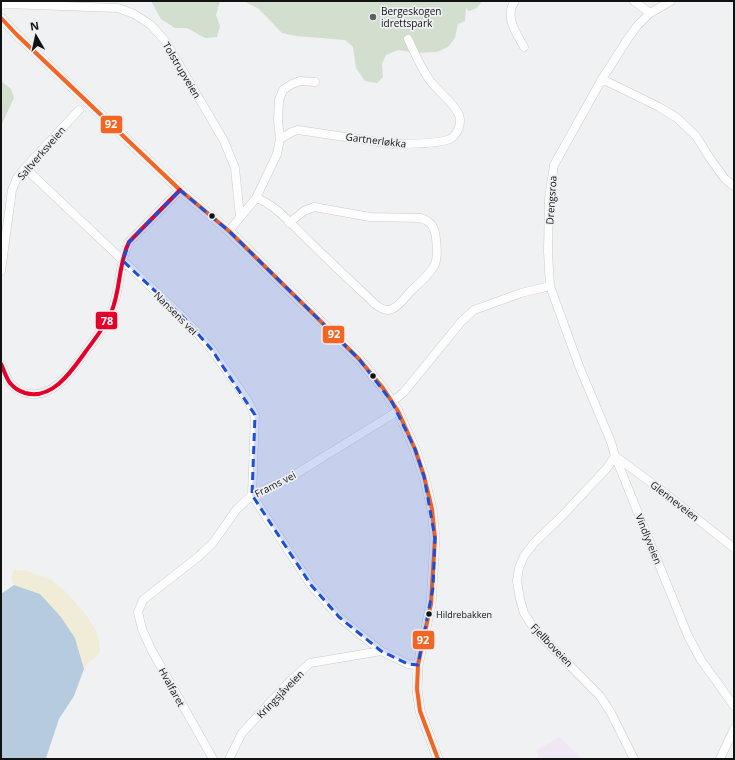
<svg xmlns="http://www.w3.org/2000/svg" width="735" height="760" font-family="'Open Sans',sans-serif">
  <rect width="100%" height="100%" fill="#f0f1f2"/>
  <!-- education -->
  <path fill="#efe8f4" d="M 560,737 L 582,759 L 539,759 L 536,750 Z"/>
  <!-- green -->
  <path fill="#d2dfce" d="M 151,1 L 220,1 L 216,15 L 220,26 L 217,37 L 205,38 L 187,28 L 175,28 L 161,19 Z
    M 244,1 L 482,1 L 477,8 L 469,11 L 466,8 L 465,21 L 458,24 L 455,38 L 448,47 L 437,52 L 416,53 L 398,50 L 386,55 L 382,64 L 383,77 L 377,83 L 365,81 L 356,68 L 353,47 L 345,40 L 296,36 L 282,33 L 259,9 Z
    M 1,81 L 11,89 L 14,98 L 1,126 Z"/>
  <!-- sand -->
  <path fill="#f1ecd8" d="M 14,570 L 24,570 L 52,580 L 67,593 L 86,615 L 95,629 L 99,640 L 100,653 L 91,660 L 84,669 L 75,638 L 61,617 L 40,594 L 14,585 L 11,578 Z"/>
  <!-- water -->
  <path fill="#b6ccde" d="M 14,585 L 40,594 L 61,617 L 75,638 L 84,669 L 74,696 L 59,719 L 46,758 L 45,759 L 1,759 L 1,594 Z"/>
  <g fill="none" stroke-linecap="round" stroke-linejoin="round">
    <defs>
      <path id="minor" d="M 515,1 C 504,16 516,33 524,47
        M 634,1 L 650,13
        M 1,5 L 6,4 L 118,8 L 134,14 L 151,25 L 166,42 L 224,141 L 235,168 L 240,217
        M 602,79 L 659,107 L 677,118 L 696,136 L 709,157 L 725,179 L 734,186
        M 280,139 L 292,132 L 298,130 L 392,144 C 405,144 439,144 450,139 C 458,134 462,123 459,115 C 453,102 440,93 431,82 C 421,69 415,53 408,39
        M 25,168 L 185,319 L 212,350 L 248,401 L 255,415 L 252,495 L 311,585 L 339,617 L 381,651
        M 256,198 C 275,204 293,226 308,240 C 330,262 353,283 375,304 C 380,308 386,312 392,309 C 399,306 405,298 410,292 C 418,284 430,275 435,264 C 438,257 437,235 433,227 C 431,223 426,220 421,218 L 370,217 L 314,207 L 304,211 L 289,223
        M 229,231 L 256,198 L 277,154 L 280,139 L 278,120 L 279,100 L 283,90 L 292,84 L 300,81 L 315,82
        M 1,271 L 12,190 L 17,178 L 25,168 L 79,110
        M 550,286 L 548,252 L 549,198 L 554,165 L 602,79 L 627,40 L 637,26 L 650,13 L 671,1
        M 1,364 C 4,370 6,378 10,383 C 14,388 19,391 25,393 C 53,401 73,369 86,351 C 95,339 105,326 111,313 C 121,290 118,264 129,242 L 180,190
        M 392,402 L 404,392 L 461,322 L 474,310 L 521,293 L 550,286 L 579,366 L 611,442 L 615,456 L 688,636 L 701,660 L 734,706
        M 213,759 L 151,649 L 142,629 L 138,612 L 143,600 L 198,557 L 213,543 L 236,510 L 252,495 L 286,480 L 398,411
        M 229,759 L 242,733 L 290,681 L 310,663 L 381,651 L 408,664 L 418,665
        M 634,759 L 611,713 L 600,696 L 535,630 L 524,613 L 520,599 L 517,581 L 519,568 L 524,556 L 534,543 L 563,515 L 607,468 L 615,456 L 657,487 L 734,548
        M 720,759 L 734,729"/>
      <path id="tertiary" d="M 1,18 L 17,35 L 180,190 L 229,231 L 359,359 L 383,388 L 398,411 L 415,449 L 424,476 L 432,509 L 435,538 L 431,604 L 418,665 L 417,689 L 420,711 L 438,759"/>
    </defs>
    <!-- minor casing -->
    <use href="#minor" stroke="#cbcccd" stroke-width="9"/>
    <!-- tertiary casing -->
    <use href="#tertiary" stroke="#cbcccd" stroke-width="10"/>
    <!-- minor -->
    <use href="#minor" stroke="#fdfdfd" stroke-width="8"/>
    <!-- tertiary -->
    <use href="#tertiary" stroke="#fdfdfd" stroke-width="9"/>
    <defs>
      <path id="bus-1" d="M 1,18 L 17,35 L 180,190 L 229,231 L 359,359 L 383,388 L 398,411 L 415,449 L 424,476 L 432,509 L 435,538 L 431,604 L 418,665 L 417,689 L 420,711 L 438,759"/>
      <path id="bus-2" d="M 1,364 C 4,370 6,378 10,383 C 14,388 19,391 25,393 C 53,401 73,369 86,351 C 95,339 105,326 111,313 C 121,290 118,264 129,242 L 180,190"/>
    </defs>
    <!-- bus-1 casing -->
    <use href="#bus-1" stroke="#eff0f3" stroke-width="7"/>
    <!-- bus-2 casing -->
    <use href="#bus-2" stroke="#eff0f3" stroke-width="7"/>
    <!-- bus-1 -->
    <use href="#bus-1" stroke="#f26522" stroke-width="4"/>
    <!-- bus-2 -->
    <use href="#bus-2" stroke="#e4002b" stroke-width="4"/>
  </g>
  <!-- marked area -->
  <path fill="#1d4ed8" fill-opacity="0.2" stroke="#1d4ed8" stroke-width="3" stroke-dasharray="8 5" stroke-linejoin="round" d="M 180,190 L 229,231 L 359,359 L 392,402 L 415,449 L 424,476 L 435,538 L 433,588 L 418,665 L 408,664 L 381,651 L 339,617 L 311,585 L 252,495 L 255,415 L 212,350 L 185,319 L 123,261 L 129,242 Z"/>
  <!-- markers -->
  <circle fill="#606061" stroke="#eff0f3" stroke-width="1.5" cx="373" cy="17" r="4"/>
  <g fill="#121213" stroke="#eff0f3" stroke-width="1.5">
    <circle cx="212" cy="216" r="3.5"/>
    <circle cx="373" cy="376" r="3.5"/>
    <circle cx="429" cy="614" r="3.5"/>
  </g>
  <g text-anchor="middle" stroke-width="3.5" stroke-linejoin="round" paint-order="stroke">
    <!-- bus labels -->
    <g font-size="9" fill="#121213" stroke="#eff0f3" text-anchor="start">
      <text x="436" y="618">Hildrebakken</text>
    </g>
    <!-- poi labels -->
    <g font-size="10" fill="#121213" stroke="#eff0f3" text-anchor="start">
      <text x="381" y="15">Bergeskogen<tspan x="381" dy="12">idrettspark</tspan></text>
    </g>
    <!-- street labels -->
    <g font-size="10" fill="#121213" stroke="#eff0f3">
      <text transform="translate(182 70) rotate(59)" y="4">Tolstrupveien</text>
      <text transform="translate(376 140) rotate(7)" y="4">Gartnerløkka</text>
      <text transform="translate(41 153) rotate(-49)" y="4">Saltverksveien</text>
      <text transform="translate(551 200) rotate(-86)" y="4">Drengsroa</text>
      <text transform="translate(176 313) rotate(45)" y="4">Nansens vei</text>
      <text transform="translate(275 484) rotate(-27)" y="4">Frams vei</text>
      <text transform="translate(675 501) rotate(38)" y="4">Glenneveien</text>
      <text transform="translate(649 539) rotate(68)" y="4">Vindlyveien</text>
      <text transform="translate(552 645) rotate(46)" y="4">Fjellboveien</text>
      <text transform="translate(172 687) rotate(61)" y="4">Hvalfaret</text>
      <text transform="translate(280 694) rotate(-46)" y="4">Kringsjåveien</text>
    </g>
  </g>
  <g stroke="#eff0f3" stroke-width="1.5">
    <rect x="100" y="115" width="23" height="19" rx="4" fill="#f26522"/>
    <rect x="95" y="311" width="23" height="19" rx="4" fill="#e4002b"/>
    <rect x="322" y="325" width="23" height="19" rx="4" fill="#f26522"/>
    <rect x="412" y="630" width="23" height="20" rx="4" fill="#f26522"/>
  </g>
  <g font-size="11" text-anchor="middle" font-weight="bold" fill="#fff">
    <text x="111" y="128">92</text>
    <text x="107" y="325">78</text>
    <text x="334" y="338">92</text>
    <text x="423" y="644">92</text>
  </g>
  <!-- border -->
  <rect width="735" height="760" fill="none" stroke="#121213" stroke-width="4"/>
  <!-- north arrow -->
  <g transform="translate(36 36) rotate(351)" stroke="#eff0f3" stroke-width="3" paint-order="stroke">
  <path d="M0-3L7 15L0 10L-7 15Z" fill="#121213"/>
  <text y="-6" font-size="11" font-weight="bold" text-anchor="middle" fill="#121213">N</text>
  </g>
</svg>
